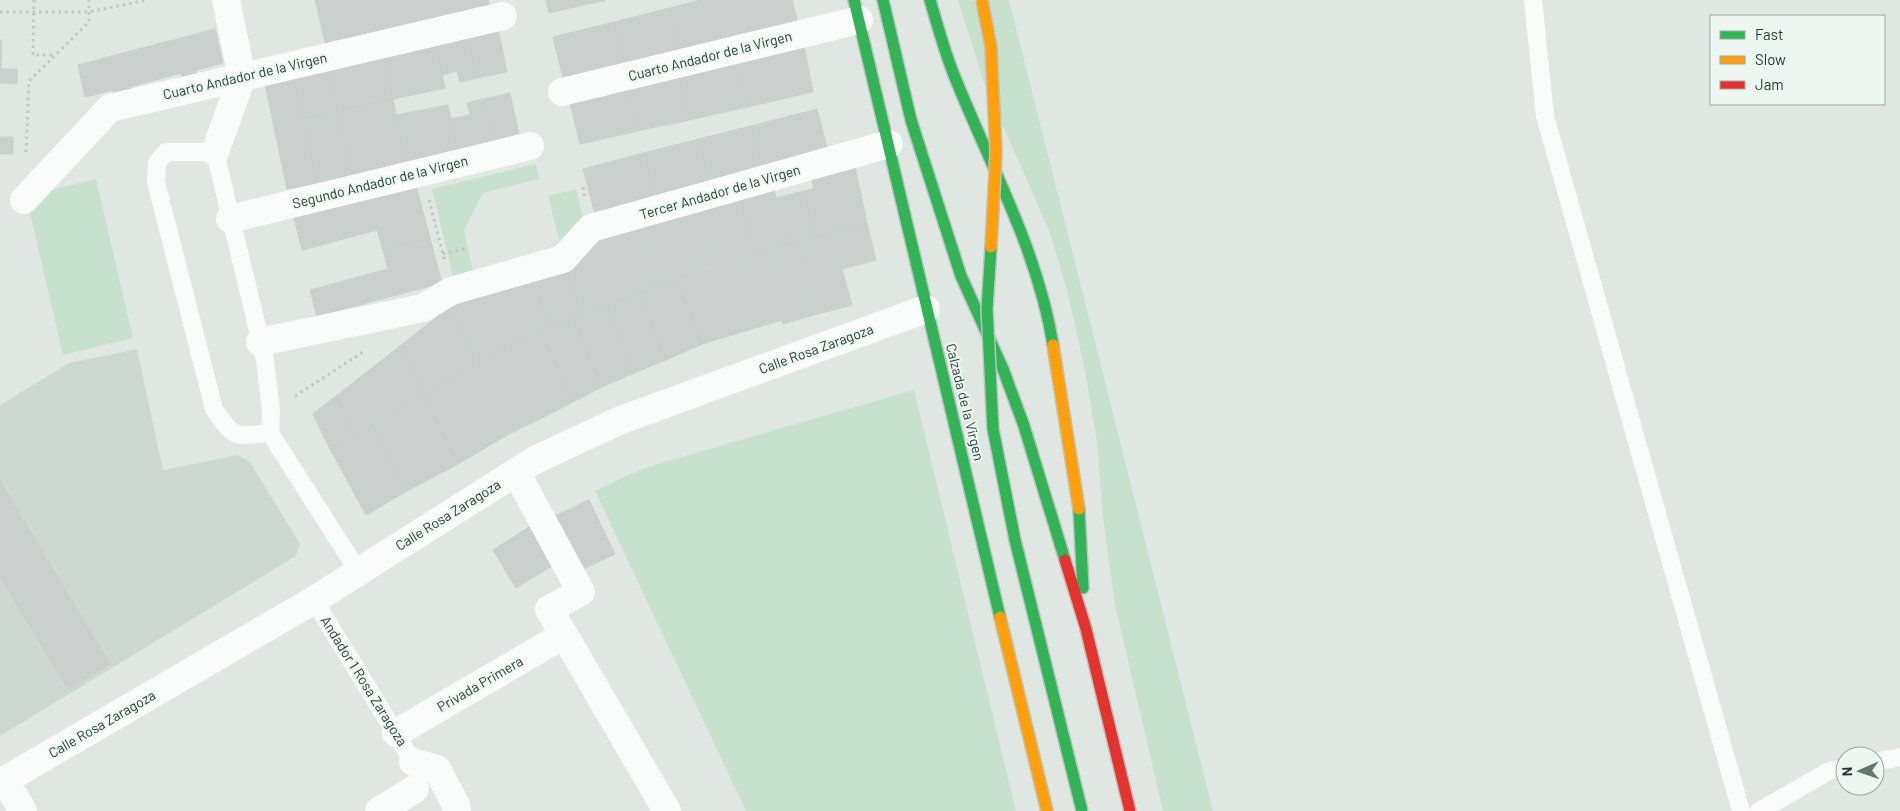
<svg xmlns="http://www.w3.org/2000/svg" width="1900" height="811" font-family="Barlow,sans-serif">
  <rect width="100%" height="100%" fill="#e0e7e3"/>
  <!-- built -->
  <path fill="#ced8d3" d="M 137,349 L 163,470 L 238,455 L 250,462 L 300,544 L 296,556 L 0,736 L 0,405 L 69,363 Z"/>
  <!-- green -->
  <path fill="#c8e1ce" d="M 958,0 L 1009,0 L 1213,811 L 1163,811 L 1115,605 L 1103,518 L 1097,442 L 1084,366 L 1067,290 L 1050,233 L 984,83 Z
    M 536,164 L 539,179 L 483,193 L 464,231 L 475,280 L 455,285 L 432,189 Z
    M 96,179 L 133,338 L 63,355 L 26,196 Z
    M 576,189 L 585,226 L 561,248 L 548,196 Z
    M 914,390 L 1016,811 L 746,811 L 595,491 L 628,475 L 657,464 Z"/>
  <!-- building -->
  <path fill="#cbd0ce" stroke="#c9d0cc" d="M 315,0 L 395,0 L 402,28 L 326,46 Z
    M 395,0 L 488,0 L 489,8 L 402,28 Z
    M 546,0 L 606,0 L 549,13 Z
    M 700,0 L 723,0 L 732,40 L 680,53 L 669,8 Z
    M 723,0 L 792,0 L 798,23 L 732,40 Z
    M 669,8 L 680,53 L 625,67 L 614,22 Z
    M 614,22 L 625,67 L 564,82 L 553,37 Z
    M 498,28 L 507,72 L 477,78 L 468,35 Z
    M 215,29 L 223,63 L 196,70 L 200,86 L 185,90 L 181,73 L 130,87 L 134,101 L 117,106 L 113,90 L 85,97 L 78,65 Z
    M 468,35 L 477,78 L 460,82 L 457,71 L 442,75 L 435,42 Z
    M 0,40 L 2,40 L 1,69 L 17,69 L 17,84 L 0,83 Z
    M 435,42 L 445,88 L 393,99 L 383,53 Z
    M 804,46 L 813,92 L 747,107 L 737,61 Z
    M 383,53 L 393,99 L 338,111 L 328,65 Z
    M 737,61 L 747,107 L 689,120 L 679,74 Z
    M 328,65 L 338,111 L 303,118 L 293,72 Z
    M 293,72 L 317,183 L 287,189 L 264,79 Z
    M 679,74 L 689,120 L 637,131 L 627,85 Z
    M 627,85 L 637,131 L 580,144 L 569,98 Z
    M 510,93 L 520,139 L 494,145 L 484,99 Z
    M 393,99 L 406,164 L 351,175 L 338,111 Z
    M 484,99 L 494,145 L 458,152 L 451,119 L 470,115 L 467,103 Z
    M 448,105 L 458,152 L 406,164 L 396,115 Z
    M 817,109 L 829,155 L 763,171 L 751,126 Z
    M 338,111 L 351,175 L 317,183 L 303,118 Z
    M 751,126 L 763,171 L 710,185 L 699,139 Z
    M 0,137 L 13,137 L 13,154 L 0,154 Z
    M 699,139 L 710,185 L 655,198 L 644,153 Z
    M 644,153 L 655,198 L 595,214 L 583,169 Z
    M 855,166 L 867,223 L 815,237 L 804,191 L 814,189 L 811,177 Z
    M 415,182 L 430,238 L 383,250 L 377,230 L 302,250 L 293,214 Z
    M 773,186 L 788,244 L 754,253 L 739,194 Z
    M 804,191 L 815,237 L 788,244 L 777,198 Z
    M 739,194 L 754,253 L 709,267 L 695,207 Z
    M 695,207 L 709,267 L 654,288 L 636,223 Z
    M 636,223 L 654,288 L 582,315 L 565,265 L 601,229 Z
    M 867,223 L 876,260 L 842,269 L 852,305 L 817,314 L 798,241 Z
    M 430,238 L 442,283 L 317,316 L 310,290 L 388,269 L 383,250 Z
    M 798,241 L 817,314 L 783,324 L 764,250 Z
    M 764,250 L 782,320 L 702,344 L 676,279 Z
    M 565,265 L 582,315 L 550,328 L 530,278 Z
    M 530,278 L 550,328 L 517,344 L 498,292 Z
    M 676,279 L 702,344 L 666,360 L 638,293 Z
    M 498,292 L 517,344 L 476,363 L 450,307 Z
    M 638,293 L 666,360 L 634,373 L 607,305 Z
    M 607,305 L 634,373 L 602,387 L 573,318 Z
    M 450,307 L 476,363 L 424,394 L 400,346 Z
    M 573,318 L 602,387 L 573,402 L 541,332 Z
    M 541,332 L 573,402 L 542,418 L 507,347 Z
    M 400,346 L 424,394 L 354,435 L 336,396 Z
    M 507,347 L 542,418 L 511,433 L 476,363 Z
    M 476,363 L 511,433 L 458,464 L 424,394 Z
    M 424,394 L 458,464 L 407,491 L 372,425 Z
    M 336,396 L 354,435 L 330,449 L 313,414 Z
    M 372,425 L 407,491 L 366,515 L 330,449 Z
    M 0,481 L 110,664 L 68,689 L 0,577 Z
    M 589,500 L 615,554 L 581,570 L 555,516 Z
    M 532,525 L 555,564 L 516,588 L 493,550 Z"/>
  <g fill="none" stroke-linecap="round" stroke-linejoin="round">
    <defs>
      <path id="fast" d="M 854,0 L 1000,617
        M 883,0 L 911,120 L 961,276 L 1003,369 L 1024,426 L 1065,560
        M 930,0 C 938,27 945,54 956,80 C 991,167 1038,251 1053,345
        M 1079,509 L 1083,588"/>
      <path id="slow" d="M 1053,345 L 1079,509
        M 1000,617 L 1047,811"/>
      <path id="jam" d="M 1065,560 L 1086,629 L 1130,811"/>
    </defs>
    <!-- fast casing -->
    <use href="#fast" stroke="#bac3be" stroke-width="14"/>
    <!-- slow casing -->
    <use href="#slow" stroke="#bac3be" stroke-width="14"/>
    <!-- jam casing -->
    <use href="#jam" stroke="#bac3be" stroke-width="14"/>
    <!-- path -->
    <path stroke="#bfc7c5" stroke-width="3" stroke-dasharray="2.5 4" stroke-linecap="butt" d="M 34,0 L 33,55 L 56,55
      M 0,12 L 89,12 L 147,0
      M 26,152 L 29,81 L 89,22 L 89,0
      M 583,187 L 585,199
      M 429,200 L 445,262
      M 443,254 L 468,248
      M 295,396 L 363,352"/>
    <!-- lane -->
    <path stroke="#fafbfb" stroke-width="18" d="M 1533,0 L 1545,116 L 1741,811
      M 270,433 C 234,436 235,440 214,409 L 156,182 L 157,163 L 166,152 L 215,152 L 265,360 L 271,411 L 270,433 L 358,571
      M 314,600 L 413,762
      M 1875,762 L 1900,757
      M 1759,811 L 1829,771 L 1845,768"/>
    <!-- street -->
    <path stroke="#fafbfb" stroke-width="28" d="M 562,92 L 859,20
      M 215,152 L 242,77 L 226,0
      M 24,200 L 110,108 L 503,16
      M 230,219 L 530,146
      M 260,342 L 423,308 L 451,291 L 563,259 L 591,228 L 889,144
      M 516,472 L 581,592 L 549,609 L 667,811
      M 396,733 L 564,635
      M 413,762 L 437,769 L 456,805 L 457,811
      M 5,780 L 23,811
      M 0,783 L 314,600 L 535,460 L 621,420 L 926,309
      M 379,811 L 415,789"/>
    <!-- fast -->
    <use href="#fast" stroke="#30b455" stroke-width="11"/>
    <!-- slow -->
    <use href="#slow" stroke="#ff9f0a" stroke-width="11"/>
    <!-- jam -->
    <use href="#jam" stroke="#e5322d" stroke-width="11"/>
    <defs>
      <path id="fast-bridge" d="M 991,247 L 987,309 L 993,429 L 1015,540 L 1082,811"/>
      <path id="slow-bridge" d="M 982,0 L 991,47 L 996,153 L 991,247"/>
    </defs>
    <!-- fast-bridge casing -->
    <use href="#fast-bridge" stroke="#bac3be" stroke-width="14" stroke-linecap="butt"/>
    <!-- slow-bridge casing -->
    <use href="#slow-bridge" stroke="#bac3be" stroke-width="14" stroke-linecap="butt"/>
    <!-- fast-bridge -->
    <use href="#fast-bridge" stroke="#30b455" stroke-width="11"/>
    <!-- slow-bridge -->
    <use href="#slow-bridge" stroke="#ff9f0a" stroke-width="11"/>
  </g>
  <g text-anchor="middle" stroke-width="4" stroke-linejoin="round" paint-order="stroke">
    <!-- street labels -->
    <g font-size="14" fill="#1f3930" stroke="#eef6f1">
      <text transform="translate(710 56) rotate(-14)" y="5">Cuarto Andador de la Virgen</text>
      <text transform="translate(245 76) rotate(-13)" y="5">Cuarto Andador de la Virgen</text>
      <text transform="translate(380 182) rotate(-14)" y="5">Segundo Andador de la Virgen</text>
      <text transform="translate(720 192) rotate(-16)" y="5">Tercer Andador de la Virgen</text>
      <text transform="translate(816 349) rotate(-20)" y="5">Calle Rosa Zaragoza</text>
      <text transform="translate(965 402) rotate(76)" y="5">Calzada de la Virgen</text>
      <text transform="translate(448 515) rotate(-32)" y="5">Calle Rosa Zaragoza</text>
      <text transform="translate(364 681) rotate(58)" y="5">Andador 1 Rosa Zaragoza</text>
      <text transform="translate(480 684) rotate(-30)" y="5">Privada Primera</text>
      <text transform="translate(102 724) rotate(-30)" y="5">Calle Rosa Zaragoza</text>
    </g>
  </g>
  <!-- legend -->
  <rect x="1710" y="15" width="175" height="90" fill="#eef6f1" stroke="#9baaa4"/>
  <rect x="1720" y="31" width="25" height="8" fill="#30b455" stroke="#9baaa4"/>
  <text x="1755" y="40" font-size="15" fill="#1f3930">Fast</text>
  <rect x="1720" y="56" width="25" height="8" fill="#ff9f0a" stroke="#9baaa4"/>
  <text x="1755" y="65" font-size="15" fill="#1f3930">Slow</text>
  <rect x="1720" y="81" width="25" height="8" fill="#e5322d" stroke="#9baaa4"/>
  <text x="1755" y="90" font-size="15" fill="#1f3930">Jam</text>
  <!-- north arrow -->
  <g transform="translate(1860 771) rotate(268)"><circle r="24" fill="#eef6f1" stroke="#9baaa4"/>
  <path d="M0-4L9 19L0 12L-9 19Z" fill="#63766f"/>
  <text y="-8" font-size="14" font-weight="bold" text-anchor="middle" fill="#1f3930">N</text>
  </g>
</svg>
